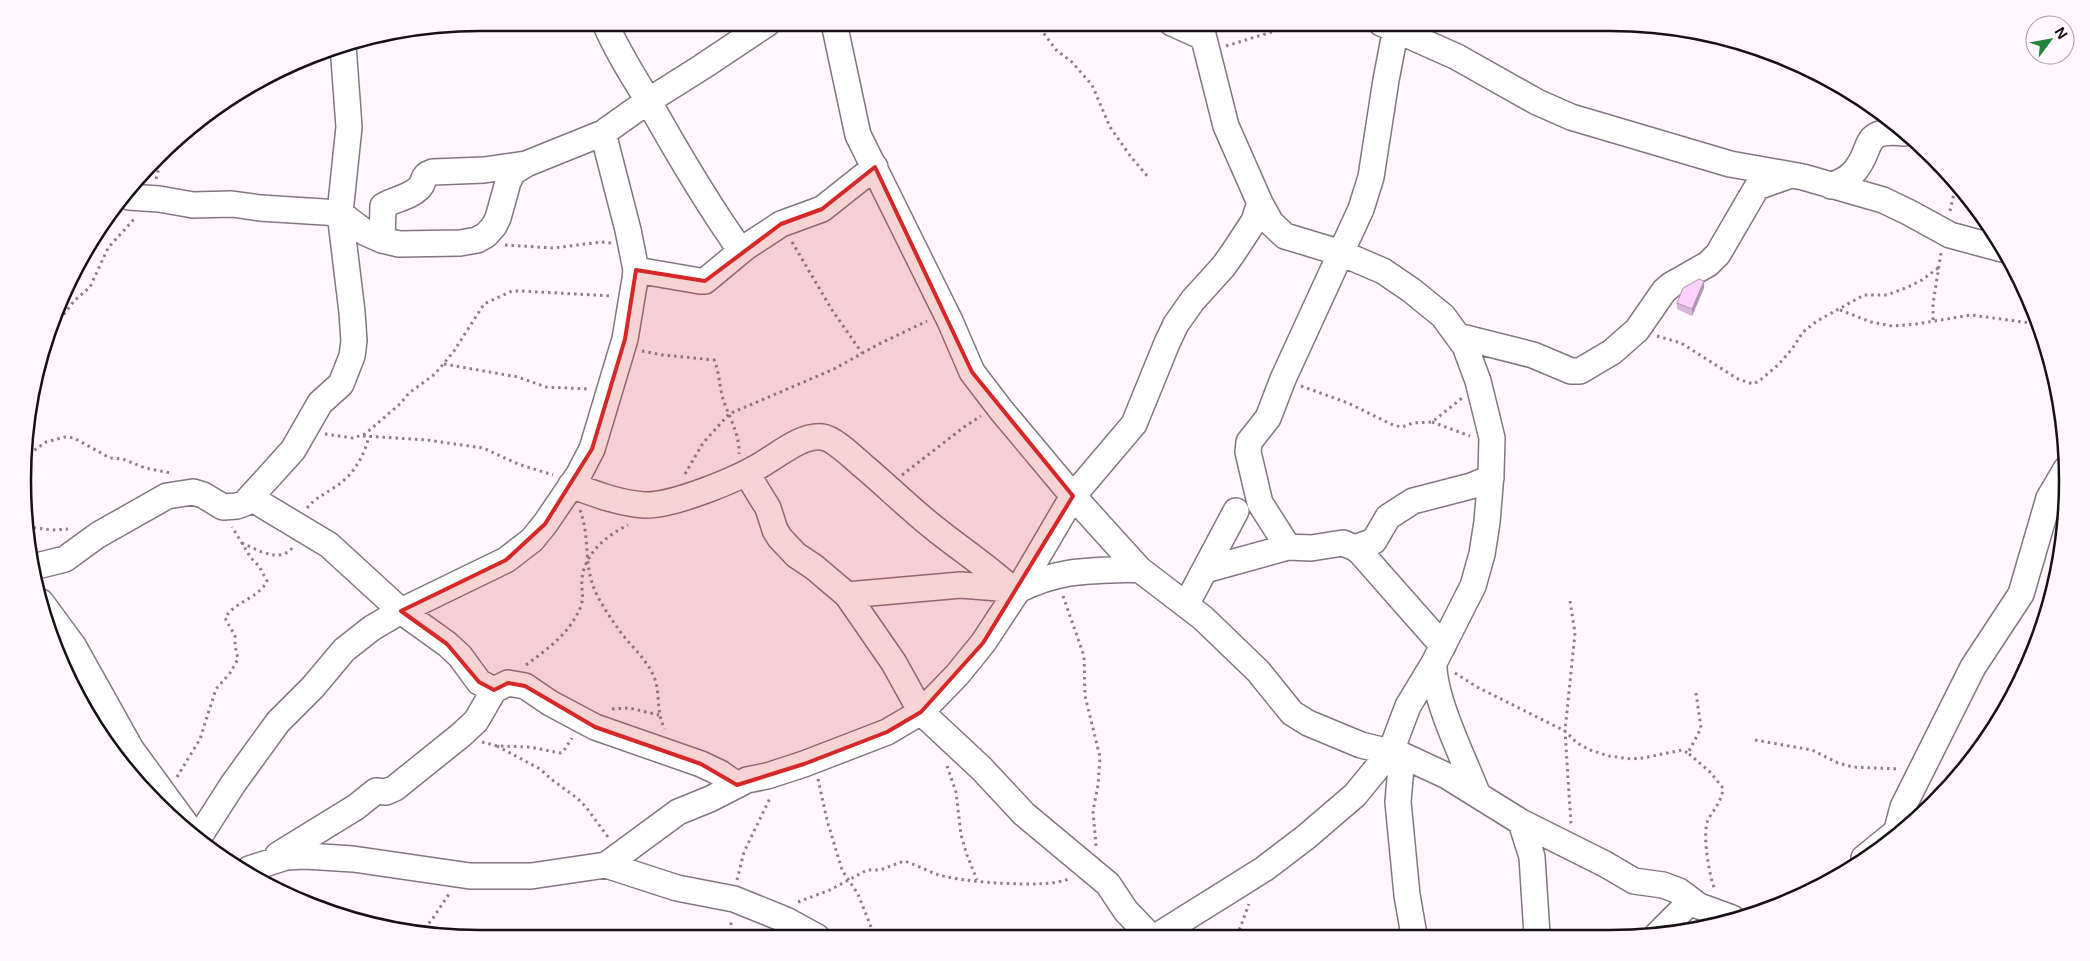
<svg xmlns="http://www.w3.org/2000/svg" width="2090" height="961" font-family="Inter,sans-serif">
  <rect width="100%" height="100%" fill="#fff8fe"/>
  <g fill="none" stroke-linecap="round" stroke-linejoin="round">
    <defs>
      <path id="minor" d="M 605,23 C 617,51 633,76 649,102 C 678,154 706,202 741,251
        M 834,23 L 858,135 L 950,321 L 972,372 L 1001,410 L 1073,496 L 1139,569 L 1203,618 L 1258,671 L 1292,713 L 1308,723 L 1361,745 L 1402,755 L 1447,776 L 1521,822 L 1605,864 L 1634,881 L 1663,885 L 1679,891 L 1699,906 L 1732,918
        M 1172,23 L 1203,37
        M 1381,23 L 1457,57 L 1537,102 L 1571,117 L 1730,164 L 1803,177 L 1883,200 L 1910,213 L 1950,235 L 2002,249
        M 1831,186 C 1838,183 1846,180 1852,174 C 1876,150 1857,128 1905,133
        M 129,197 L 159,199 L 193,205 L 232,204 L 260,208 L 340,213 L 366,233 L 382,240 L 399,244 L 460,243 L 477,240 L 486,235 L 494,226 L 498,218 L 508,182 L 513,172 L 526,164 L 603,133 L 648,101 L 702,67 L 768,23
        M 382,240 L 383,206 C 394,199 409,198 419,188 C 426,181 420,176 433,172 L 484,170 L 526,164
        M 636,270 L 700,281 L 705,281 L 746,247 L 781,224 L 822,209 L 875,167
        M 1458,336 L 1533,355 L 1571,371 L 1580,371 L 1612,352 L 1637,330 L 1664,291 L 1671,285 L 1708,264 L 1718,254 L 1757,187 L 1788,176
        M 747,474 L 768,508 L 775,530 L 780,538 L 796,555 L 814,567 L 847,595 L 894,663 L 921,712 L 982,769 L 1024,814 L 1108,884 L 1126,911 L 1150,936
        M 571,485 C 595,494 618,503 644,505 C 673,506 739,479 764,463 C 781,453 802,435 822,437 C 833,438 853,457 862,465 C 886,485 908,507 933,527 C 960,549 990,568 1016,593
        M 251,498 L 329,545 L 401,611 L 447,644 L 460,656 L 479,682 L 494,690
        M 1288,547 L 1260,503 L 1248,452 L 1249,442 L 1268,418 L 1283,379 L 1361,209 L 1371,177 L 1386,80 L 1396,28
        M 1355,548 L 1374,541 L 1388,517 L 1413,501 L 1471,486 L 1491,478
        M 33,567 L 65,559 L 98,535 L 167,496 L 193,492 L 203,495 L 223,507 L 237,506 L 245,503 L 293,450 L 320,403 L 341,384 L 352,356 L 354,341 L 352,312 L 340,213 L 349,127 L 343,45
        M 1205,570 L 1288,547 L 1311,548 L 1343,543 L 1355,548 L 1361,553 L 1443,646
        M 1018,590 C 1063,568 1091,571 1139,569
        M 847,595 L 961,585 L 1011,589
        M 41,602 L 74,647 L 131,749 L 193,834
        M 1186,605 L 1236,511
        M 1434,663 C 1433,698 1464,759 1477,793
        M 1402,755 L 1398,802 L 1407,895 L 1414,935
        M 1521,822 L 1532,857 L 1537,935
        M 199,837 L 233,784 L 278,722 L 313,687 L 344,650 L 372,628 L 401,611 L 506,560 L 532,540 L 545,524 L 579,474 L 592,449 L 625,339 L 635,279 L 636,270 L 628,230 L 603,133
        M 1895,837 L 1903,807 L 1973,667 L 2021,594 L 2049,498 L 2066,469
        M 278,855 L 356,807 L 376,791 L 386,792 L 395,788 L 461,735 L 476,721 L 494,690 L 508,683 L 525,686 L 550,703 L 595,727 L 701,764 L 720,773 L 737,785
        M 1864,858 L 1896,832
        M 606,865 L 677,888 L 734,899 L 786,920 L 817,937
        M 249,869 L 286,857 L 305,856 L 353,859 L 470,876 L 531,876 L 606,865 L 678,812 L 710,799 L 747,780 L 767,776 L 804,764 L 887,732 L 921,712 L 957,675 L 983,643 L 1018,590 L 1073,496 L 1134,424 L 1167,343 L 1176,324 L 1193,300 L 1223,267 L 1233,253 L 1254,221 L 1260,203
        M 1657,935 L 1691,901
        M 1157,936 L 1264,869 L 1306,837 L 1355,795 L 1391,751 L 1408,706 L 1434,663 L 1473,586 L 1482,554 L 1487,522 L 1491,474 L 1492,438 L 1478,381 L 1465,346 L 1443,316 L 1411,290 L 1383,271 L 1341,253 L 1285,236 L 1271,223 L 1260,203 L 1226,126 L 1200,23"/>
    </defs>
    <!-- minor casing -->
    <use href="#minor" stroke="#847583" stroke-width="28"/>
    <!-- path -->
    <path stroke="#888288" stroke-width="3" stroke-dasharray="2.5 4" stroke-linecap="butt" d="M 1036,23 L 1057,51 L 1071,61 L 1092,85 L 1110,127 L 1131,157 L 1149,178
      M 1226,46 L 1275,31 L 1285,23
      M 156,179 L 162,156
      M 1950,211 L 1956,184
      M 792,242 L 832,310 L 862,353
      M 505,245 L 554,248 L 601,242 L 611,243
      M 1840,310 L 1871,322 L 1892,326 L 1916,324 L 1971,315 L 2038,324
      M 1933,320 L 1933,304 L 1941,253
      M 56,325 L 74,301 L 90,287 L 108,248 L 135,218
      M 1657,336 L 1681,343 L 1738,379 L 1753,384 L 1759,381 L 1778,365 L 1792,349 L 1803,332 L 1817,321 L 1864,295 L 1887,295 L 1908,287 L 1922,280 L 1938,268
      M 642,351 L 663,355 L 714,360 C 720,373 719,388 724,402 C 730,419 740,435 739,454
      M 444,364 L 518,377 L 546,387 L 589,389
      M 1301,386 L 1348,403 L 1393,425 L 1402,427 L 1413,423 L 1432,422 L 1462,398
      M 1432,422 L 1470,436
      M 325,434 L 353,438 L 365,434 L 401,403 L 409,393 L 435,374 L 454,351 L 484,304 L 512,291 L 520,291 L 613,296
      M 363,436 L 427,440 L 483,448 L 518,464 L 553,475
      M 29,454 L 46,442 L 65,437 L 74,438 L 110,458 L 123,459 L 145,468 L 171,473
      M 685,474 L 703,443 L 729,414 L 834,369 L 877,345 L 927,321
      M 902,475 L 964,427 L 981,416
      M 307,508 C 315,498 325,494 335,487 C 354,475 364,456 369,436
      M 580,510 C 591,539 582,565 597,595 C 604,609 613,622 622,634 C 633,648 647,660 654,677 C 661,693 655,711 665,729
      M 27,527 L 52,530 L 68,529
      M 242,543 C 258,550 280,564 293,547
      M 1063,596 L 1084,656 L 1085,696 L 1100,757 L 1098,785 L 1093,811 L 1096,846
      M 1570,601 L 1575,633 L 1565,731 L 1571,824
      M 526,665 C 549,648 570,633 581,606 C 584,596 581,588 582,579 C 584,554 607,535 628,525
      M 1455,673 L 1477,687 L 1565,731 L 1577,743 L 1590,750 L 1609,756 L 1631,759 L 1643,758 L 1682,750 L 1688,753
      M 1696,693 L 1701,728 L 1688,753 L 1710,772 L 1723,788 C 1722,801 1714,809 1708,820 C 1702,833 1709,876 1715,890
      M 612,709 L 629,708 L 659,715
      M 1755,740 L 1812,750 L 1838,763 L 1853,767 L 1899,769
      M 482,742 L 497,746 L 530,747 L 560,753 L 563,752 L 572,738
      M 497,746 L 540,769 L 551,779 L 577,798 L 586,807 L 608,837
      M 947,766 L 956,792 L 961,835 L 967,855 L 977,880
      M 177,777 L 200,739 L 216,689 L 230,673 L 238,659 L 235,646 L 235,636 L 225,618 C 234,602 259,598 267,581 L 259,566 L 251,558 L 232,527
      M 818,779 L 827,820 L 842,870 L 858,894 L 875,937
      M 737,880 L 744,852 L 771,796
      M 798,902 L 830,890 L 867,870 L 880,870 L 904,861 C 915,864 927,871 939,875 C 961,882 1049,889 1068,879
      M 419,932 L 431,921 L 449,894
      M 1237,936 L 1249,904
      M 731,938 L 731,921"/>
    <!-- minor -->
    <use href="#minor" stroke="#fff" stroke-width="25"/>
  </g>
  <!-- wall -->
  <path fill="#dab5d9" d="M 1704,288 L 1692,316 L 1677,309 L 1677,303 Z"/>
  <!-- shaded-wall -->
  <path fill="#b293b0" d="M 1704,281 L 1704,288 L 1692,316 L 1692,309 Z"/>
  <!-- building -->
  <path fill="#fed2fc" stroke="#b293b0" d="M 1699,279 L 1704,281 L 1692,309 L 1677,303 L 1683,288 Z"/>
  <!-- marked area -->
  <path fill="#d62828" fill-opacity="0.2" stroke="#d62828" stroke-width="4" stroke-linejoin="round" d="M 875,167 L 972,372 L 1073,496 L 983,643 L 921,712 L 887,732 L 804,764 L 737,785 L 701,764 L 595,727 L 525,686 L 508,683 L 494,690 L 479,682 L 447,644 L 401,611 L 506,560 L 545,524 L 592,449 L 625,339 L 636,270 L 705,281 L 781,224 L 822,209 Z"/>
  <!-- crop -->
  <path d="M0 0H2090V961H0ZM480 31H1610A449 449 0 0 1 2059 480V481A449 449 0 0 1 1610 930H480A449 449 0 0 1 31 481V480A449 449 0 0 1 480 31Z" fill="#fff8fe" fill-rule="evenodd"/>
  <path fill="none" stroke="#161116" stroke-width="2.5" d="M480 31H1610A449 449 0 0 1 2059 480V481A449 449 0 0 1 1610 930H480A449 449 0 0 1 31 481V480A449 449 0 0 1 480 31Z"/>
  <!-- north arrow -->
  <g transform="translate(2050 40) rotate(58)"><circle r="24" fill="#fff8fe" stroke="#a29ca1"/>
  <path d="M0-4L9 19L0 12L-9 19Z" fill="#1e8539"/>
  <text y="-8" font-size="14" font-weight="bold" text-anchor="middle" fill="#161116">N</text>
  </g>
</svg>
